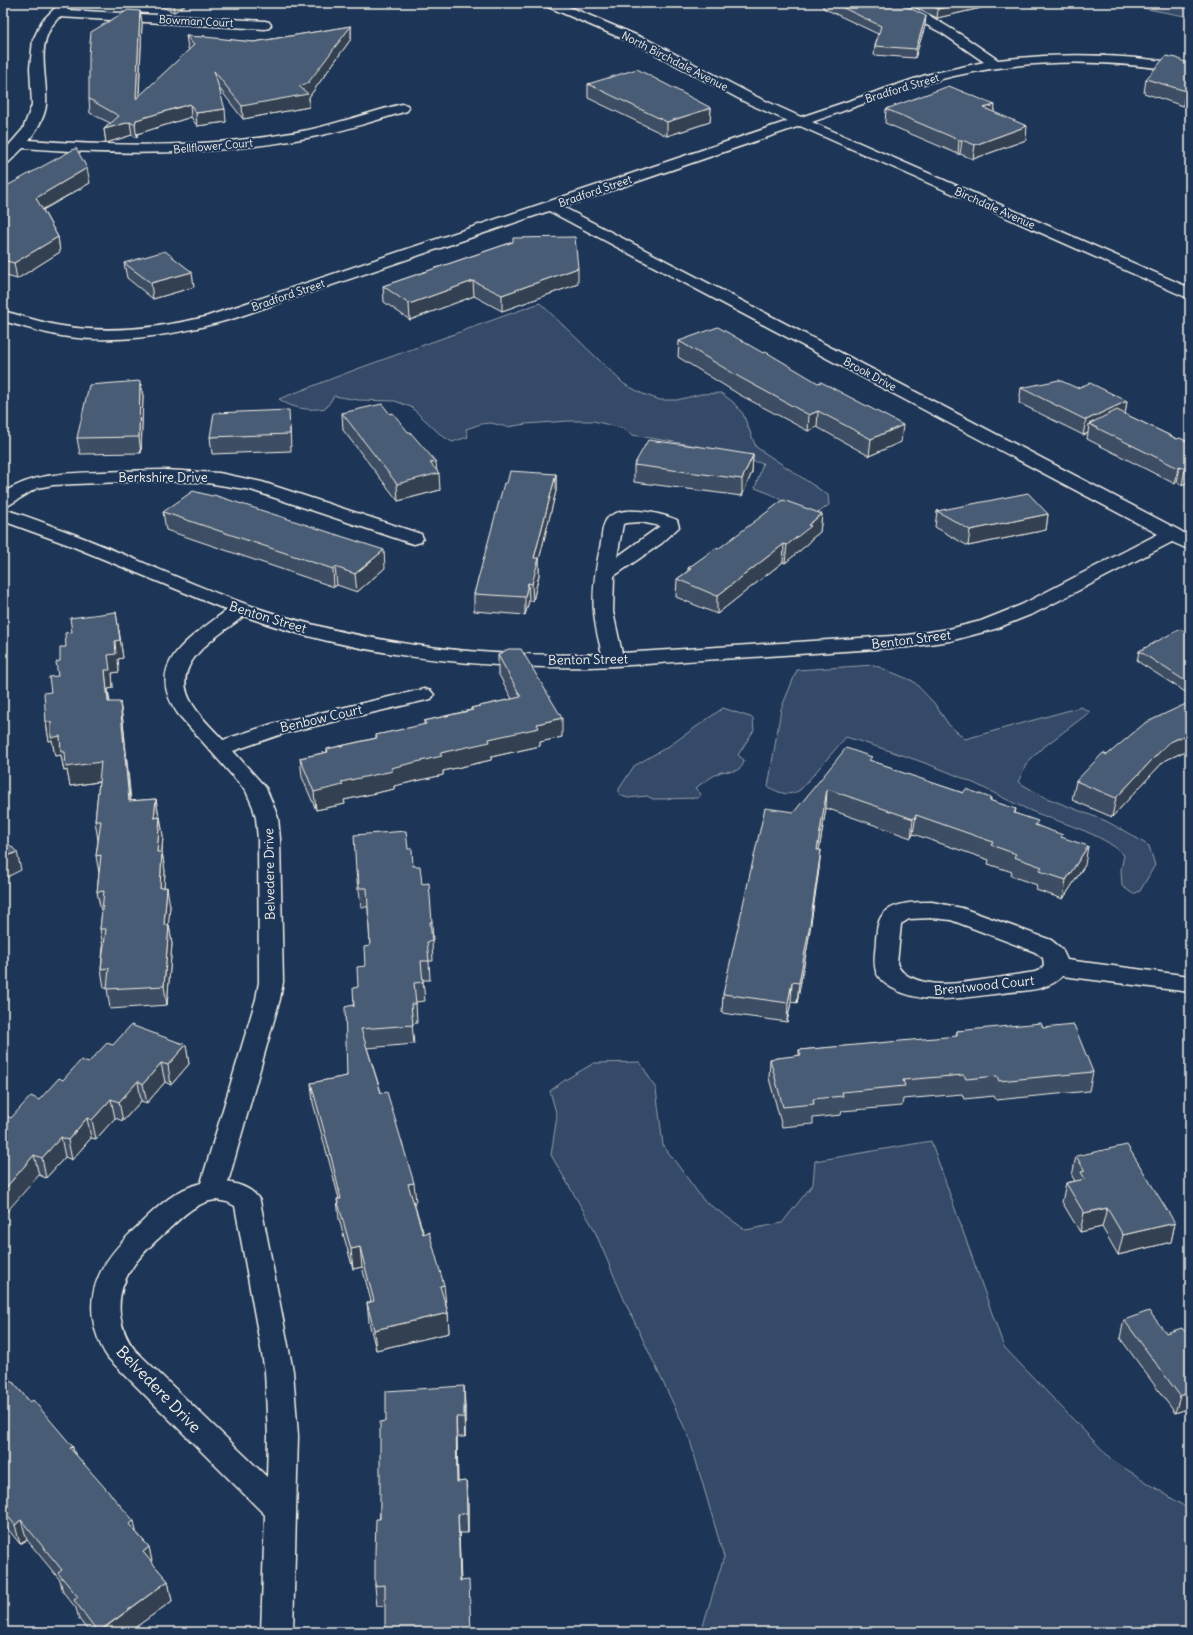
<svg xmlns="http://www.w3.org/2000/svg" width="1193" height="1635" font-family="Delius,sans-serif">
  <rect width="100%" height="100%" fill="#1d3557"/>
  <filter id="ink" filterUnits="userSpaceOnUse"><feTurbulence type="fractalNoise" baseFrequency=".025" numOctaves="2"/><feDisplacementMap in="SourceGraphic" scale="8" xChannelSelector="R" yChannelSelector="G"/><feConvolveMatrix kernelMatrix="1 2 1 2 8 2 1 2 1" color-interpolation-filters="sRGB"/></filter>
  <g filter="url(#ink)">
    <!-- green -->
    <path fill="#354a67" stroke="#949ea8" d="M 1134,3 L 1190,3 L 1190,17 L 1142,8 Z
      M 540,303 L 624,384 L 643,394 L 660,400 L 677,400 L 701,394 L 721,393 L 733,402 L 743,414 L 756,447 L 828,495 L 829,505 L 818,513 L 807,516 L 771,494 L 755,488 L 763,463 L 695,453 L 697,446 L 633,435 L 622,428 L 593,421 L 568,421 L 526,424 L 507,427 L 491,423 L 481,424 L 466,429 L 468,437 L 452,442 L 441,435 L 411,407 L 395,401 L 358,400 L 334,396 L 326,408 C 309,411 293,409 279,399 L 357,369 Z
      M 874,665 L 913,681 L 934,703 L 949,725 L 965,739 L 1081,707 L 1090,712 L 1041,749 L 1027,763 L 1018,782 L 1044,797 L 1106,821 L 1128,833 L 1149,846 L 1155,865 L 1140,891 L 1133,894 L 1122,886 L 1121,870 L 1124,855 C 1103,833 1057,822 1029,810 C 1006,800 984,787 960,777 C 923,761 884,749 846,737 L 800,790 C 788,797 780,793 768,787 L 781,709 L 797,670 Z
      M 723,708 L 753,718 L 754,730 L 738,755 L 744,760 C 742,775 727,770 721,772 C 712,776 703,783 695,788 L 701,794 L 698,798 L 661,799 L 653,799 L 647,796 L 628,798 L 622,796 L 619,793 L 619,789 L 634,766 L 669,746 Z
      M 640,1062 L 656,1089 L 663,1145 L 704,1201 L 746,1230 L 782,1223 L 813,1184 L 815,1161 L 931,1141 L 1004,1347 L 1112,1460 L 1190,1510 L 1190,1632 L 701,1632 L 724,1557 L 689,1437 L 626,1304 L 593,1227 L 551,1155 L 557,1116 L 550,1091 L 565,1080 L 594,1063 Z"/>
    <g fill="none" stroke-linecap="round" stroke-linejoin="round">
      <defs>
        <path id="street" d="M 60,3 L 71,3 L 67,10 L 265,21 L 269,22 L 271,25 L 269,28 L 265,29 L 59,17 C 33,44 48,73 46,105 C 45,117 36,131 29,140 C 122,147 216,148 308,130 C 340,123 370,112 402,104 L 407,105 L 409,108 L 407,111 C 374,121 341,132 307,138 C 213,156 118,155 23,148 L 8,163 L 3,164 L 3,152 L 23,129 L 32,105 L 30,68 L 33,40 L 42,21 Z
          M 544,3 L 560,3 L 650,41 L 757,97 L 801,117 L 926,75 L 984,62 L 942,33 L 890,6 L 888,3 L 904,3 L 925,13 L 963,36 L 998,60 C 1063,52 1126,54 1190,65 L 1190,73 C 1112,59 1032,58 954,76 C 906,87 859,106 812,122 L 1190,288 L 1190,299 L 800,126 L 563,207 L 1179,530 L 1190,537 L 1190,550 L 1172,542 L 1035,613 L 995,629 L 950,641 L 908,647 C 845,651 783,655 720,659 C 676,661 632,666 589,667 C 476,669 350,655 244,616 C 216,638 166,664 193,705 C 201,718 213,729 223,740 L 272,724 L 424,689 L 431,691 L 434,695 L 431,699 L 285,733 L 233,751 L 266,788 L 274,807 L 278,818 L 280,839 L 283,982 L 280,999 L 228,1182 C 241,1185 254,1189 260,1201 L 293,1371 L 298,1436 L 293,1632 L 261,1632 L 265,1515 L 109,1359 C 102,1350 98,1339 95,1329 C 83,1283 110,1252 141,1223 C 159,1205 177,1189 201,1183 L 256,999 L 259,982 L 258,839 L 256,818 L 253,807 L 246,791 L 178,714 C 142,663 191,638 227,610 L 69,545 L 3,521 L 3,509 C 25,515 47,524 68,532 C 121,552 172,576 224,596 C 343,642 475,659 602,654 C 599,641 595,627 594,612 C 592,589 596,566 601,543 C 602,536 602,525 607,519 C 620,504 661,513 677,520 L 679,527 L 662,543 L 614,576 L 613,612 L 622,653 L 908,635 L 949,629 L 981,621 L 1021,605 L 1158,534 L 549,211 L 235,318 C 181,334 125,344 68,337 C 46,334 25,327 3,321 L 3,311 C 23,316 42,323 62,326 C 110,334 159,328 205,317 L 788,121 L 747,103 L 642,47 L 546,6 ZM 641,522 L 660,526 L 617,557 L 623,524 L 626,523 ZM 216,1200 L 227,1202 L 235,1206 L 265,1371 L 268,1436 L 267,1477 L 135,1350 C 126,1339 122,1328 120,1314 C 116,1277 142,1253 168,1230 C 182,1217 196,1202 216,1200 Z
          M 164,470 L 219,473 L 262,482 L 421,534 L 423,538 L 421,542 L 414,544 L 407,542 L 251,490 L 201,482 L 145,481 L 53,485 L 37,488 L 9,505 L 3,506 L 3,493 C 33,473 67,473 102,472 C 122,471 143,470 164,470 Z
          M 932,902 L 962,908 L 1051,940 L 1062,949 L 1067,960 L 1190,976 L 1190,992 L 1062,976 C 1048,992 1022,990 1002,993 C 965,997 926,1007 892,988 C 869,975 875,961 876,940 C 877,930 877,920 885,912 C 897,902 917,902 932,902 ZM 932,918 L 951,920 L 1035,952 L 1043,958 L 1044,965 L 1040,970 L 1035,972 C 1005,976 972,983 942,984 C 929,984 901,979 897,963 L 901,924 L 909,919 Z"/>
      </defs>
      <!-- street casing -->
      <use href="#street" stroke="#f4f1e8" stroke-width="3"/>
      <!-- street -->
      <use href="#street" fill="#1d3557" fill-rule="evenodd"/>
    </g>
    <!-- wall -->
    <path fill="#3e4e64" stroke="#f4f1e8" d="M 152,3 L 189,3 L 174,12 Z
      M 823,3 L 900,3 L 925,26 L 915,58 L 874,55 L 875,46 L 878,34 L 823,8 Z
      M 907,3 L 981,3 L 981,8 L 937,18 Z
      M 140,11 L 142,23 L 139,97 L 189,50 L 188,48 L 186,36 L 254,42 L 351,26 L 351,39 L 309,97 L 309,107 L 243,119 L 219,88 L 226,122 L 197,126 L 191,117 L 137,134 L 137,138 L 132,135 L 106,143 L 104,129 L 110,123 L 90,113 L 89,99 Z
      M 1190,65 L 1183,106 L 1144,93 L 1146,79 Z
      M 588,84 L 711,108 L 710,122 L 667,136 L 588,98 Z
      M 886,109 L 994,112 L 1026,140 L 973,159 L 960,154 L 958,154 L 885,123 Z
      M 90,183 L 43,210 L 58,237 L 60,252 L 17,279 L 3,275 L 3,188 Z
      M 513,242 L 578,284 L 502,311 L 474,296 L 410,320 L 384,302 L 383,286 Z
      M 124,263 L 194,287 L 153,299 L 127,278 Z
      M 679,341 L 901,442 L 869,456 L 817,427 L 808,431 L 740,395 L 678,357 Z
      M 140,381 L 143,396 L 141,453 L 80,454 L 77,438 Z
      M 1021,388 L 1077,388 L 1127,401 L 1125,414 L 1177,439 L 1190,481 L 1182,485 L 1177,482 L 1175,484 L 1087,439 L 1088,433 L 1083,435 L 1019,403 Z
      M 342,413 L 390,414 L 436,470 L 440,490 L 398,501 L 343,430 Z
      M 290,426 L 291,451 L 212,454 L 210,437 Z
      M 753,455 L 752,472 L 742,496 L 634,482 L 634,465 Z
      M 556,474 L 556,491 L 539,560 L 539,575 L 533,601 L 529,601 L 525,615 L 474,611 L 474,594 L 507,483 Z
      M 937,511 L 1048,514 L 1046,530 L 968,546 L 935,527 Z
      M 163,512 L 385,568 L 357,592 L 337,585 L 334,587 L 166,530 Z
      M 822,514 L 820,532 L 810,540 L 809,543 L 785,563 L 783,562 L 717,614 L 676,597 L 677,579 L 688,571 L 688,568 L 718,549 Z
      M 119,630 L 123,658 L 118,659 L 119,672 L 112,673 L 113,688 L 108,689 L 110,702 L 123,721 L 131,801 L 156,799 L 159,817 L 160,817 L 163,836 L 162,852 L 165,871 L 164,888 L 170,906 L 168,925 L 169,925 L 172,944 L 167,1005 L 110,1009 L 107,988 L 104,988 L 101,969 L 103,947 L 100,929 L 102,911 L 101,911 L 97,892 L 99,873 L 96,856 L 98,840 L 95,821 L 99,782 L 70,786 L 67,770 L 64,771 L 61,755 L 55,756 L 52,740 L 49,741 L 46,722 L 51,692 L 58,676 L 60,661 L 66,647 Z
      M 1190,634 L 1190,695 L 1137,661 L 1139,651 Z
      M 498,655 L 562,737 L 540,742 L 540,746 L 491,757 L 491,760 L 443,771 L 443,775 L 394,786 L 394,789 L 344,800 L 345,804 L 316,810 L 302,777 L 300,758 L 327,752 L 327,749 L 376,738 L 376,735 L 424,725 L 424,721 L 471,710 L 471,708 L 512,699 L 498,673 Z
      M 1190,702 L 1190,749 L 1164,761 L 1112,817 L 1072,800 L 1076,781 L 1107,755 Z
      M 871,761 L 893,768 L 893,770 L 963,793 L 991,798 L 991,801 L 1016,809 L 1015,813 L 1038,826 L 1062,837 L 1085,865 L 1063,899 L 1036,890 L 1037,885 L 1011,876 L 1012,872 L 988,864 L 989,860 L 913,834 L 911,838 L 826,808 L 819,850 L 819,869 L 808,943 L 797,1003 L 791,1002 L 787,1022 L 722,1013 L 723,994 L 794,812 Z
      M 408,849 L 413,866 L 422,884 L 432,922 L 433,941 L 432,941 L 433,961 L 429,961 L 430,980 L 423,980 L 425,1001 L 416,1002 L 417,1023 L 412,1024 L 414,1044 L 367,1048 L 416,1202 L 414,1203 L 446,1304 L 448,1313 L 449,1333 L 376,1350 L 369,1322 L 367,1303 L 371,1301 L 362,1267 L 353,1269 L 339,1219 L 337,1199 L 339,1199 L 332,1172 L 313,1103 L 311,1083 L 347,1076 L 353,1005 L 365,966 L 370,946 L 368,907 L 361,907 L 359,890 L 358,890 L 356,871 Z
      M 1043,1028 L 1093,1072 L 1089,1091 L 996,1100 L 994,1096 L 964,1099 L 962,1094 L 903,1099 L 902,1106 L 842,1111 L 841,1115 L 813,1118 L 813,1124 L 782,1127 L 769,1078 L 770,1059 L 799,1056 L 799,1050 L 956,1037 L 957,1031 Z
      M 186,1045 L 189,1064 L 171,1085 L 165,1082 L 147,1103 L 141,1101 L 123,1121 L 115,1118 L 96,1139 L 91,1138 L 72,1160 L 65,1157 L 46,1178 L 39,1175 L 11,1118 L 39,1100 L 63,1080 L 88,1063 Z
      M 1076,1156 L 1175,1223 L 1171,1242 L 1118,1255 L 1102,1227 L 1080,1232 L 1062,1202 L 1066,1183 L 1075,1181 L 1072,1176 Z
      M 1124,1320 L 1166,1333 L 1190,1338 L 1190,1408 L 1175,1413 L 1120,1338 Z
      M 3,1371 L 30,1402 L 73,1447 L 74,1452 L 136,1532 L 149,1547 L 152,1563 L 168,1581 L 172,1601 L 129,1632 L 89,1632 L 79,1619 L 76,1608 L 63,1592 L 60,1580 L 27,1540 L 20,1544 L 3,1523 Z
      M 465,1406 L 465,1437 L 457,1437 L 458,1482 L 466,1481 L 468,1500 L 468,1533 L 459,1533 L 461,1581 L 470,1599 L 377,1606 L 375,1586 L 386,1421 Z"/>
    <!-- shaded-wall -->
    <path fill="#324051" stroke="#f4f1e8" d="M 173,3 L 189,3 L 174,12 Z
      M 964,3 L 981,3 L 981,8 L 937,18 L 938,9 Z
      M 140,11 L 142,23 L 138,112 L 136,99 Z
      M 926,16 L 925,26 L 915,58 L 916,49 Z
      M 351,26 L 351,39 L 309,97 L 309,107 L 243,119 L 242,106 L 299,86 Z
      M 1190,89 L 1190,102 L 1183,106 L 1186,91 Z
      M 190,104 L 191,117 L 137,134 L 137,138 L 135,125 L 136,120 Z
      M 995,105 L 993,118 L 984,108 Z
      M 711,108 L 710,122 L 667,136 L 667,122 Z
      M 225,109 L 226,122 L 197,126 L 196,113 Z
      M 130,122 L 132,135 L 106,143 L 104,129 Z
      M 1027,126 L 1026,140 L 973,159 L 975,145 Z
      M 959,140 L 962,140 L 960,154 L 958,154 Z
      M 87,168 L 90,183 L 38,212 L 36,198 Z
      M 58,237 L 60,252 L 17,279 L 14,263 Z
      M 578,268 L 578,284 L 502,311 L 502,295 Z
      M 192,272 L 194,287 L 153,299 L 151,283 Z
      M 473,281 L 474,296 L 410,320 L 409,304 Z
      M 140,381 L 143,396 L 141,453 L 139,437 Z
      M 1127,401 L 1125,415 L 1089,424 L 1088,433 L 1083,435 L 1086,420 Z
      M 818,411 L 817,427 L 808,431 L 809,415 Z
      M 903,425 L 901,442 L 869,456 L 871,439 Z
      M 753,455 L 752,472 L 742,496 L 742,479 Z
      M 436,462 L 437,474 L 439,473 L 440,490 L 398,501 L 397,484 L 430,463 Z
      M 1180,467 L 1177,482 L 1175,484 L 1178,468 Z
      M 1190,467 L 1190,481 L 1182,485 L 1185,469 Z
      M 556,474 L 556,491 L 539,560 L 539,575 L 533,601 L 532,584 L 534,558 Z
      M 822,514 L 820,532 L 810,540 L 809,543 L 785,563 L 787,545 L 808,525 Z
      M 1048,514 L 1046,530 L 968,546 L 970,530 Z
      M 784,544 L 783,562 L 717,614 L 717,596 Z
      M 384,550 L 385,568 L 357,592 L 355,574 Z
      M 335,567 L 337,585 L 334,587 L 333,569 Z
      M 528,583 L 529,601 L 525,615 L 525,597 Z
      M 116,612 L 123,658 L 118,659 L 119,672 L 112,673 L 113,688 L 108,689 L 111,721 L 108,702 L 105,670 L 108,655 L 115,641 Z
      M 120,702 L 123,721 L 132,820 L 129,801 Z
      M 562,718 L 562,737 L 540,742 L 540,746 L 491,757 L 491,760 L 443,771 L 443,775 L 394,786 L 394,789 L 344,800 L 345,804 L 316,810 L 314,792 L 341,782 L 489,739 L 537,724 Z
      M 46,722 L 51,722 L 60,736 L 65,752 L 101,762 L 104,781 L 70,786 L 67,770 L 64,771 L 61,755 L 55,756 L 52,740 L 49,741 Z
      M 1190,733 L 1190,749 L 1164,761 L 1112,817 L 1116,798 L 1168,743 Z
      M 827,789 L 826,808 L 816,869 L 817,850 Z
      M 156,799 L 159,818 L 154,818 Z
      M 916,815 L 913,834 L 911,838 L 913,819 Z
      M 160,817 L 163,836 L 160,871 L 157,852 Z
      M 1088,846 L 1085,865 L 1063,899 L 1066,880 Z
      M 821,850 L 819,869 L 808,943 L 797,1003 L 799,983 Z
      M 17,852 L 21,870 L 3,879 L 3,858 Z
      M 162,852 L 165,871 L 163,907 L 160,888 Z
      M 167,887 L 170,906 L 167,944 L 164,925 Z
      M 169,925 L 172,944 L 167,1005 L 164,986 Z
      M 792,982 L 791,1002 L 787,1022 L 788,1003 Z
      M 186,1045 L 189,1064 L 171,1085 L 168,1065 Z
      M 161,1063 L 165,1082 L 147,1103 L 143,1084 Z
      M 138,1081 L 141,1101 L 123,1121 L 119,1102 Z
      M 111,1099 L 115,1118 L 96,1139 L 92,1120 Z
      M 87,1118 L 91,1138 L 72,1160 L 68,1140 Z
      M 61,1137 L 65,1157 L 46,1178 L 42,1158 Z
      M 34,1155 L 39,1175 L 3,1216 L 3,1191 Z
      M 414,1183 L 416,1202 L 410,1204 L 408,1184 Z
      M 1107,1208 L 1102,1227 L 1080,1232 L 1084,1213 Z
      M 1175,1223 L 1171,1242 L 1118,1255 L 1123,1235 Z
      M 360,1247 L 362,1267 L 353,1269 L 351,1249 Z
      M 444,1285 L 446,1304 L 441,1305 L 440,1286 Z
      M 448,1313 L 449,1333 L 376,1350 L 374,1330 Z
      M 464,1386 L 465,1406 L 465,1437 L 464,1417 Z
      M 1190,1392 L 1190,1408 L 1175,1413 L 1180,1396 Z
      M 456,1417 L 457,1437 L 458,1501 L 457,1482 Z
      M 466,1481 L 468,1500 L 468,1533 L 467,1513 Z
      M 458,1514 L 459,1533 L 461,1600 L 460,1581 Z
      M 21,1520 L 27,1540 L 20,1544 L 15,1525 Z
      M 134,1521 L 138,1540 L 129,1524 Z
      M 149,1547 L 153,1566 L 143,1552 Z
      M 168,1581 L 172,1601 L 129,1632 L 99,1632 Z"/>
    <!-- building -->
    <path fill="#485b74" stroke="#f4f1e8" d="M 833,3 L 900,3 L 926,16 L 916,49 L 875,46 L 881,26 Z
      M 926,3 L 964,3 L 938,9 Z
      M 128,10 L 140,11 L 136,99 L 194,45 L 186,36 L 203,37 L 204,35 L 205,37 L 254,42 L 351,26 L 308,83 L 299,86 L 308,94 L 242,106 L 214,71 L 225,109 L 196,113 L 190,104 L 136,120 L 135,125 L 130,122 L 104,129 L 119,116 L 89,99 L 89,54 L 91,32 Z
      M 1166,56 L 1177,58 L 1190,65 L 1190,89 L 1186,91 L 1146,79 Z
      M 637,69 L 711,108 L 667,122 L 588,84 Z
      M 949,86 L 995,105 L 984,108 L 1027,126 L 975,145 L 962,140 L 959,140 L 886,109 Z
      M 76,148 L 87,168 L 36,198 L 58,237 L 14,263 L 3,260 L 3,188 Z
      M 575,237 L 578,268 L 502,295 L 473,281 L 409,304 L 383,286 L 513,242 L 513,238 Z
      M 165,251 L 192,272 L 151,283 L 124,263 Z
      M 718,327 L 763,353 L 766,352 L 818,383 L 821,382 L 903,425 L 871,439 L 818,411 L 809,415 L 741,378 L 679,341 Z
      M 1059,380 L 1077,388 L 1090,383 L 1127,401 L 1086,420 L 1021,388 Z
      M 140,381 L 139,437 L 77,438 L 89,385 Z
      M 382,404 L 390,414 L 393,413 L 408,432 L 410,432 L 436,462 L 430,463 L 439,473 L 397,484 L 342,413 Z
      M 289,410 L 290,434 L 210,437 L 214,413 Z
      M 1117,410 L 1177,439 L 1180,438 L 1190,443 L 1190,467 L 1185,469 L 1180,467 L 1178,468 L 1089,424 Z
      M 648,440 L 710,448 L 753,455 L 742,479 L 634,465 Z
      M 510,471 L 556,474 L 534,558 L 539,558 L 532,584 L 528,583 L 525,597 L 474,594 L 504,483 L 507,483 Z
      M 193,491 L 212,496 L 214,495 L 384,550 L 355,574 L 335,567 L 333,569 L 163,512 Z
      M 1028,493 L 1048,514 L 970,530 L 937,511 Z
      M 783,500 L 822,514 L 808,525 L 811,526 L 787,545 L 784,544 L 717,596 L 677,579 L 691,569 L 688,568 L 716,548 L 718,549 Z
      M 116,612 L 120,640 L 115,641 L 116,654 L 108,655 L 110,670 L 105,670 L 108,702 L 120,702 L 129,801 L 156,799 L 154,818 L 160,817 L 157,852 L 162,852 L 160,888 L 167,887 L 164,925 L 169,925 L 164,986 L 107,989 L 109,968 L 101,969 L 106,929 L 100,929 L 104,891 L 97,892 L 101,855 L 96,856 L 101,821 L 95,821 L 101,762 L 66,767 L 65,752 L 61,752 L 60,736 L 51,738 L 51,722 L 46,722 L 44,693 L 51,692 L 49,677 L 58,676 L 56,662 L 60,661 L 60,647 L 66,647 L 65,633 L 72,632 L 70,618 Z
      M 1180,629 L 1190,634 L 1190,684 L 1139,651 Z
      M 508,649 L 521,649 L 562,718 L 537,724 L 539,728 L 489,739 L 490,742 L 440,753 L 442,756 L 391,768 L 393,771 L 341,782 L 343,785 L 314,792 L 300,758 L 328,752 L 327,749 L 377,738 L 376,735 L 426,724 L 424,721 L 473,710 L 471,708 L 521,697 L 498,655 Z
      M 1190,702 L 1190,733 L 1168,743 L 1116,798 L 1076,781 L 1103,753 L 1107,755 L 1145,723 Z
      M 846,748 L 872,757 L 869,760 L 893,768 L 892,769 L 963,793 L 966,789 L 991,798 L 989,800 L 1016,809 L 1014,813 L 1038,821 L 1035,825 L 1063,835 L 1061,837 L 1088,846 L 1066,880 L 1039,871 L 1042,867 L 1014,857 L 1016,854 L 991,845 L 993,842 L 916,815 L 913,819 L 827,789 L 817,850 L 821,850 L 810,924 L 799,983 L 792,982 L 788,1003 L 723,994 L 749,878 L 765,808 L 794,812 Z
      M 406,831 L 408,849 L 412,849 L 413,866 L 420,866 L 422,884 L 429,883 L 432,922 L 430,922 L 432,941 L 427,942 L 429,961 L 421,961 L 423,982 L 414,983 L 416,1004 L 411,1004 L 413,1025 L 361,1029 L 381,1093 L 387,1092 L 414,1183 L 408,1184 L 423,1234 L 429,1232 L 444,1285 L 440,1286 L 448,1313 L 374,1330 L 367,1303 L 374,1301 L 360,1247 L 351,1249 L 337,1199 L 341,1199 L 330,1152 L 311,1083 L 347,1076 L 345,1007 L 353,1005 L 354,1007 L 353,988 L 358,987 L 357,967 L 365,966 L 364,947 L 370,946 L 367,888 L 359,888 L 358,871 L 356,871 L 354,835 Z
      M 3,838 L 17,852 L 3,858 Z
      M 1041,1023 L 1043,1028 L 1074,1025 L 1093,1072 L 999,1081 L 997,1076 L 966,1079 L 964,1075 L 903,1080 L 905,1086 L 842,1092 L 843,1096 L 813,1099 L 814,1104 L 783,1107 L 770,1059 L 801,1055 L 799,1050 L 957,1036 L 957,1031 Z
      M 131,1025 L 186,1045 L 168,1065 L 161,1063 L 143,1084 L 138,1081 L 119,1102 L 111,1099 L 92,1120 L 87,1118 L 68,1140 L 61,1137 L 42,1158 L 34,1155 L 3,1191 L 3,1116 L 4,1115 L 11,1118 L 31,1096 L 39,1100 L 59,1078 L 63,1080 L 81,1060 L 88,1063 L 107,1043 L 113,1045 Z
      M 1127,1145 L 1175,1223 L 1123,1235 L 1107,1208 L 1084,1213 L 1066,1183 L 1085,1179 L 1081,1172 L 1085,1171 L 1076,1156 Z
      M 1149,1311 L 1166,1333 L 1182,1328 L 1190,1338 L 1190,1392 L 1180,1396 L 1124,1320 Z
      M 3,1371 L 30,1402 L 33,1400 L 73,1447 L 70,1448 L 134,1521 L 129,1524 L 149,1547 L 143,1552 L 168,1581 L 98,1632 L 74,1600 L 78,1597 L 58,1573 L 62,1570 L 21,1520 L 15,1525 L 3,1510 Z
      M 464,1386 L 464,1417 L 456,1417 L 457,1482 L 466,1481 L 467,1513 L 458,1514 L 460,1581 L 469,1580 L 471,1632 L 385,1632 L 385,1585 L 375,1586 L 375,1553 L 376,1519 L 380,1519 L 380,1422 L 386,1421 L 386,1391 Z"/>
  </g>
  <g text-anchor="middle" stroke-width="4" stroke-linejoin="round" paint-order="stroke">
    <!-- far-street labels -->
    <g font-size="11" fill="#f4f1e8" stroke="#1d3557">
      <text transform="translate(196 21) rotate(3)" y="4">Bowman Court</text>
      <text transform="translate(675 61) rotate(27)" y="4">North Birchdale Avenue</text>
      <text transform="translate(902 88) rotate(-17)" y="4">Bradford Street</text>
      <text transform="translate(213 146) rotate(-5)" y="4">Bellflower Court</text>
      <text transform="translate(595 191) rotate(-19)" y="4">Bradford Street</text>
      <text transform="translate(995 208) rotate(24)" y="4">Birchdale Avenue</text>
      <text transform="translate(288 295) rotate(-19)" y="4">Bradford Street</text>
      <text transform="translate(870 374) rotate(28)" y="4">Brook Drive</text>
    </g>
    <!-- street labels -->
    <g font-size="13" fill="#f4f1e8" stroke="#1d3557">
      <text x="163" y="482">Berkshire Drive</text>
      <text transform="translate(268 617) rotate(17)" y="5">Benton Street</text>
      <text transform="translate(911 639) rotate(-7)" y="5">Benton Street</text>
      <text transform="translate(588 659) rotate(-1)" y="5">Benton Street</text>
      <text transform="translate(321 718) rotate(-13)" y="5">Benbow Court</text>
      <text transform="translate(269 874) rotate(-91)" y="5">Belvedere Drive</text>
      <text transform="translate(984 985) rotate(-6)" y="5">Brentwood Court</text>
    </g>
    <!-- near-street labels -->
    <g font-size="16" fill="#f4f1e8" stroke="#1d3557">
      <text transform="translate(159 1389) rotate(46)" y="6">Belvedere Drive</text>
    </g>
  </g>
  <!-- margin -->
  <rect width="1193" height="1635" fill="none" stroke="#1d3557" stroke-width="16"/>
  <rect x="8" y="8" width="1177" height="1619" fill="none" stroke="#f4f1e8" stroke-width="1.5" filter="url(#ink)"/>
</svg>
